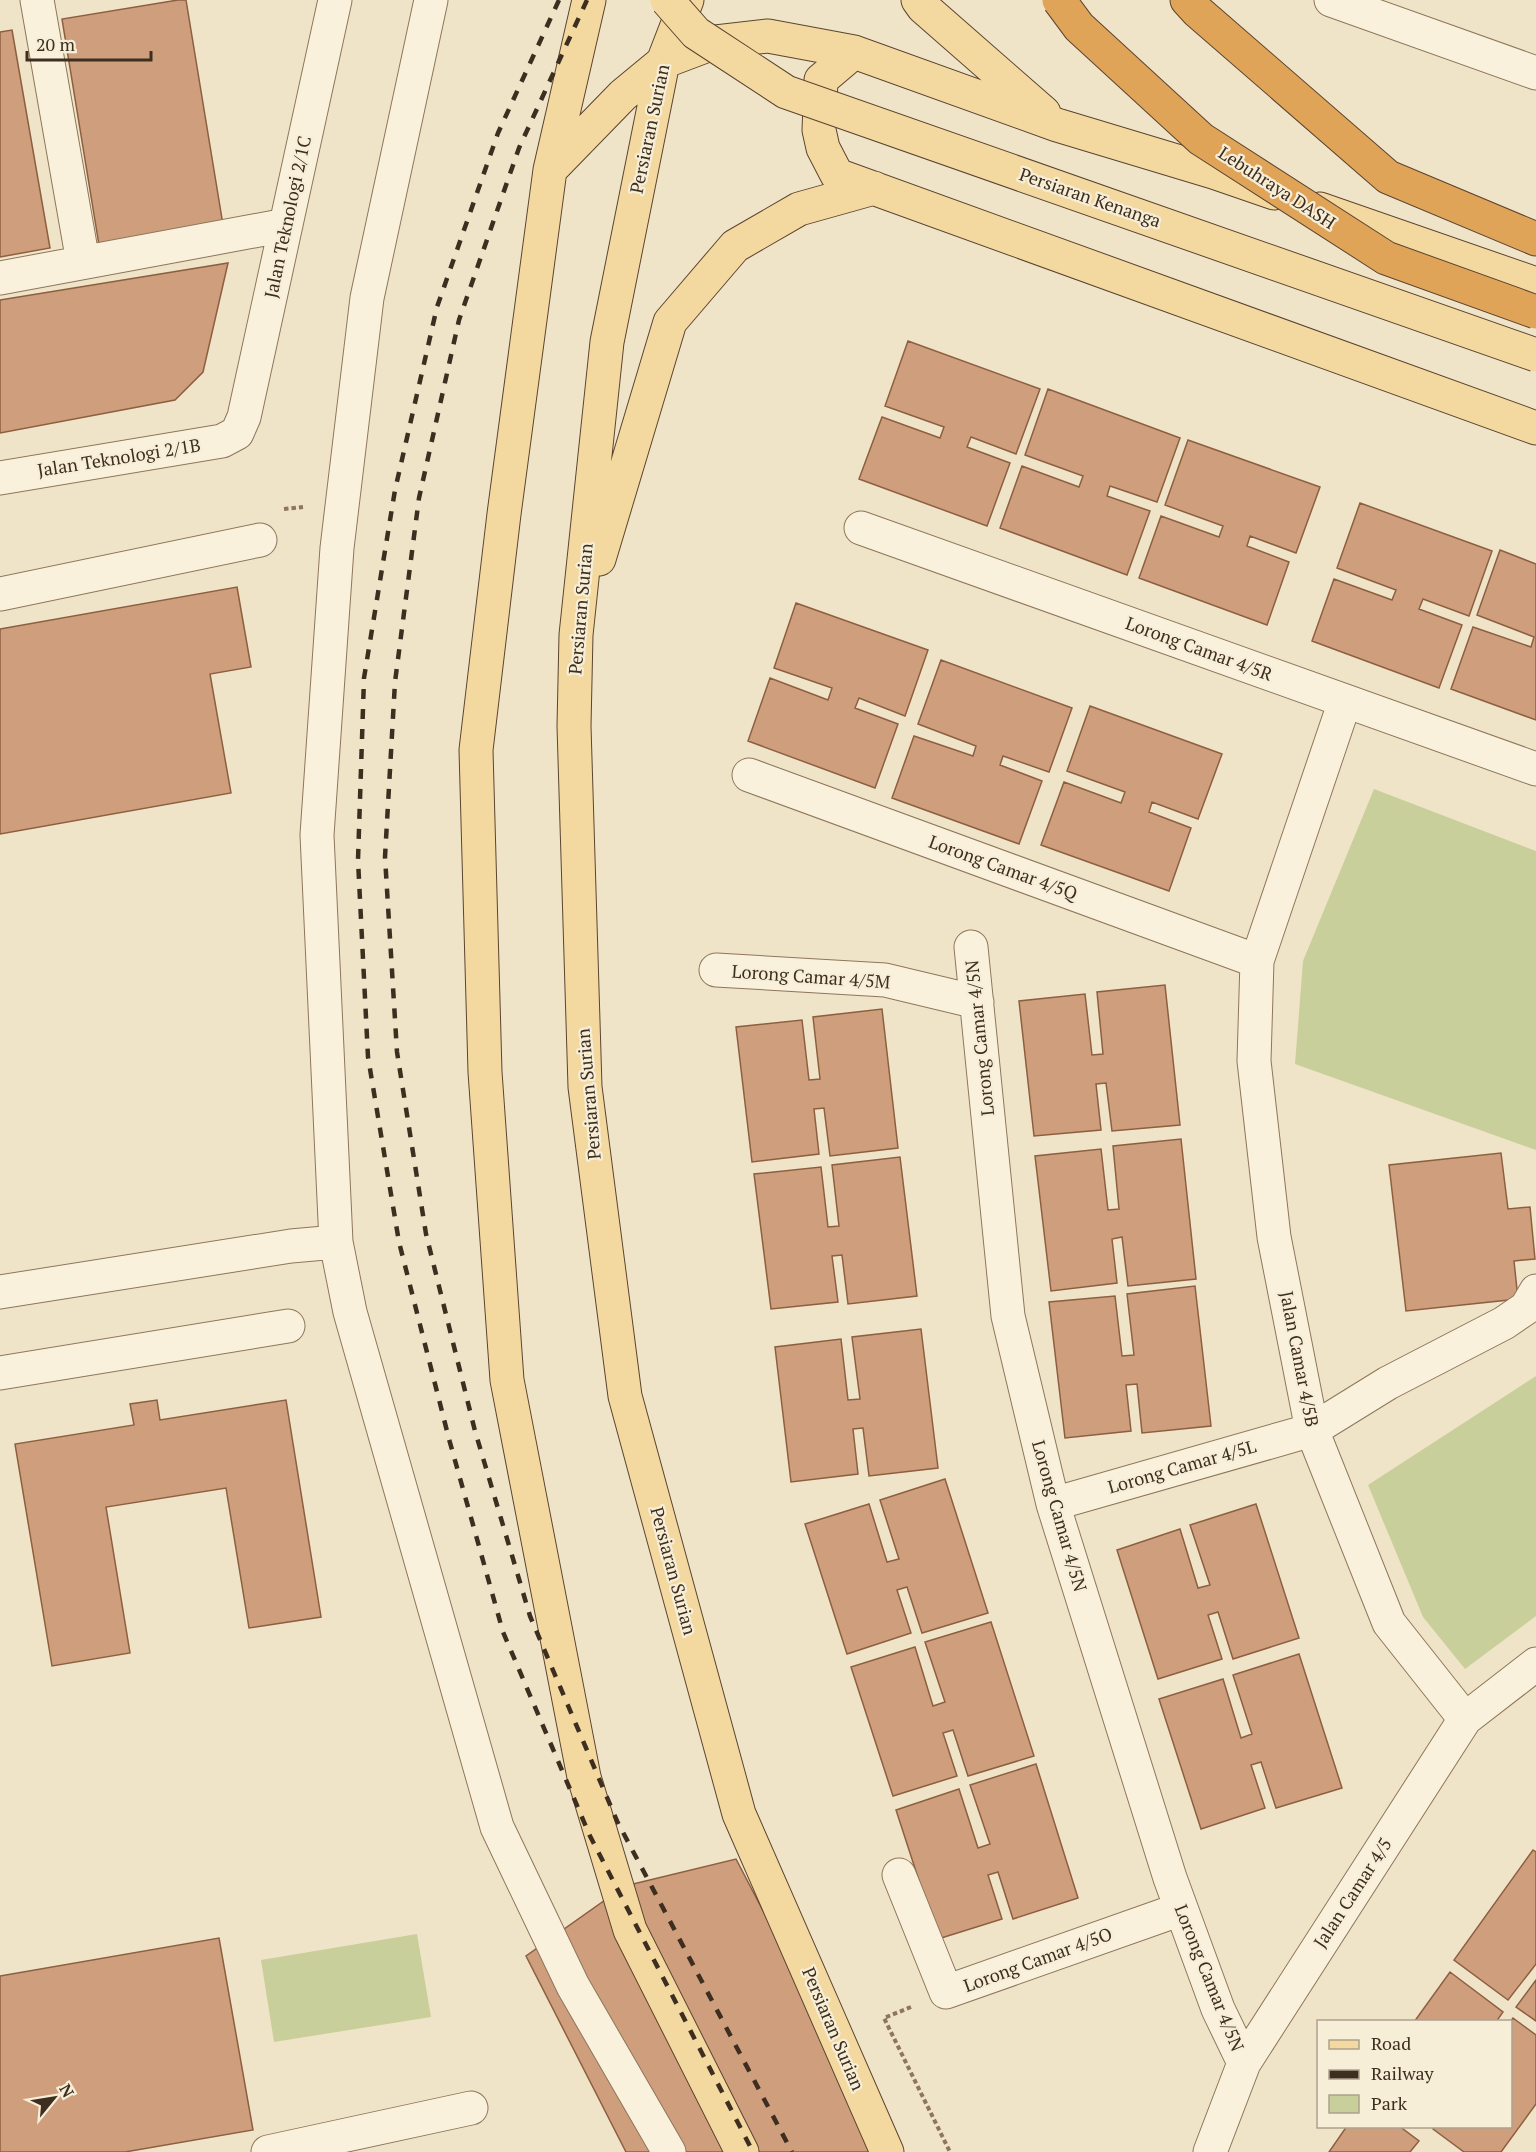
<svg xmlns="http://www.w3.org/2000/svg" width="1536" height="2152" font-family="'PT Serif',serif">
  <rect width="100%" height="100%" fill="#f0e4c8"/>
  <!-- green -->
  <path fill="#c9cf9b" d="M 1374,789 L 1536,851 L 1536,1150 L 1295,1064 L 1303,961 Z
    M 1536,1376 L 1536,1616 L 1465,1669 L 1423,1617 L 1368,1485 Z
    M 417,1934 L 431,2017 L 274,2042 L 261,1960 Z"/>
  <!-- building -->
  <path fill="#cf9f7d" stroke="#8d5f41" stroke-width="1.5" d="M 178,0 L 186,0 L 223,225 L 99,245 L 62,19 Z
    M 12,30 L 50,248 L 0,257 L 0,32 Z
    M 228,263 L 203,372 L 175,400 L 0,433 L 0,300 Z
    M 908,341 L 1040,389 L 1016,454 L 971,437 L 967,447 L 1010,463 L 987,526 L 859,479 L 882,417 L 940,438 L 944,427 L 885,406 Z
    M 1048,389 L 1180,438 L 1157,502 L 1110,486 L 1107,496 L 1150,511 L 1127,575 L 1000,528 L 1022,466 L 1079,487 L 1083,476 L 1025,455 Z
    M 1188,440 L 1320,487 L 1296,553 L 1250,536 L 1247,546 L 1289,562 L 1267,625 L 1139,578 L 1161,516 L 1219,537 L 1223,526 L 1165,505 Z
    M 1360,503 L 1492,551 L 1469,616 L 1423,599 L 1419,609 L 1462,625 L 1439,688 L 1312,641 L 1334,579 L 1392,600 L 1396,590 L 1337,568 Z
    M 1500,550 L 1536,564 L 1536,720 L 1451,689 L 1473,627 L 1531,647 L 1534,637 L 1477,615 Z
    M 237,587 L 251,667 L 210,674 L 231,793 L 0,834 L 0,629 Z
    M 796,603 L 928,650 L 905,716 L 859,698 L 855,708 L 898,724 L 875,788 L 748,741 L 770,678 L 828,700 L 832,688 L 774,668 Z
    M 941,660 L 1072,708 L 1049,772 L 1003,756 L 1000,765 L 1042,781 L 1019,844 L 892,798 L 914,736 L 973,756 L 976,746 L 918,724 Z
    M 1090,706 L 1222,754 L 1198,819 L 1152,802 L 1149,812 L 1191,828 L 1169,891 L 1041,845 L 1064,782 L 1121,803 L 1125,792 L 1067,771 Z
    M 1165,985 L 1180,1125 L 1112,1131 L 1106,1083 L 1096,1084 L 1101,1130 L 1034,1136 L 1019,1001 L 1085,994 L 1092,1055 L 1103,1054 L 1097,992 Z
    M 882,1009 L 898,1148 L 830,1156 L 824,1108 L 814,1109 L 819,1154 L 752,1162 L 736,1027 L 802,1020 L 809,1080 L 820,1079 L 813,1017 Z
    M 1181,1139 L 1196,1279 L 1128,1286 L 1122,1237 L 1112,1239 L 1117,1283 L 1051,1291 L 1035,1156 L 1101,1149 L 1108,1210 L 1119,1209 L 1113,1146 Z
    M 1501,1153 L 1508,1209 L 1530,1207 L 1535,1259 L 1514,1261 L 1518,1299 L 1406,1311 L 1389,1165 Z
    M 900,1157 L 917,1296 L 848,1304 L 842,1255 L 832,1256 L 838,1302 L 771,1309 L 754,1174 L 821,1167 L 828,1227 L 839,1226 L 832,1165 Z
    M 1195,1286 L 1211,1426 L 1142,1433 L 1137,1384 L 1126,1385 L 1131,1431 L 1065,1438 L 1049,1302 L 1115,1296 L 1122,1356 L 1134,1355 L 1127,1294 Z
    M 921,1329 L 938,1468 L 869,1476 L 863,1428 L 853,1429 L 858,1474 L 791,1482 L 775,1347 L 841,1339 L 848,1400 L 860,1399 L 852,1337 Z
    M 157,1400 L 160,1420 L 286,1400 L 321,1617 L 249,1628 L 226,1488 L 106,1507 L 130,1653 L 52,1666 L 15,1444 L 134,1425 L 130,1404 Z
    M 945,1479 L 988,1613 L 922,1633 L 907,1587 L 897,1590 L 911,1633 L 847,1654 L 805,1524 L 869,1504 L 887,1562 L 899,1559 L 880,1500 Z
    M 1256,1504 L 1299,1638 L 1233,1659 L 1218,1612 L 1208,1615 L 1222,1659 L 1158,1679 L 1117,1550 L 1180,1529 L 1198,1588 L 1210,1585 L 1190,1525 Z
    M 991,1622 L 1034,1756 L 968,1776 L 953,1730 L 943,1733 L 957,1776 L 893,1796 L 851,1667 L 915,1647 L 933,1706 L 945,1702 L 925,1642 Z
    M 1299,1654 L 1342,1788 L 1276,1808 L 1261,1762 L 1251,1765 L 1265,1808 L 1201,1829 L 1159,1699 L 1223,1679 L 1241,1738 L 1252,1734 L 1233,1675 Z
    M 1036,1764 L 1078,1898 L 1013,1919 L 998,1872 L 988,1875 L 1002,1919 L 938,1939 L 896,1810 L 959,1789 L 978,1848 L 990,1844 L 970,1785 Z
    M 1533,1850 L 1536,1852 L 1536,1964 L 1508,2000 L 1454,1960 Z
    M 736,1859 L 889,2152 L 626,2152 L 526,1956 L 625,1886 Z
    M 219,1938 L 253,2130 L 125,2152 L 0,2152 L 0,1976 Z
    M 1450,1972 L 1503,2012 L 1496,2022 L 1414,2022 Z
    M 1536,1980 L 1536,2021 L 1516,2007 Z
    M 1513,2018 L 1536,2035 L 1536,2104 L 1501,2152 L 1464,2152 L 1433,2129 L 1434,2126 L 1510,2126 L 1510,2022 Z
    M 1347,2126 L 1399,2126 L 1419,2141 L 1410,2152 L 1329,2152 Z"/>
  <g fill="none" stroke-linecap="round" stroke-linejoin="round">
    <defs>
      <path id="minor" d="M 37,0 L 83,262
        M 431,0 L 367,298 L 337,548 L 317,835 L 336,1242 L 350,1312 L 497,1827 L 573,1986 L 669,2152
        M 1331,0 L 1536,73
        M 0,278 L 286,225
        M 0,478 L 222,441 L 237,433 L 244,417 L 335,0
        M 861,528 L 1536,769
        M 0,594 L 260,540
        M 1345,701 L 1257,961 L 1254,1061 L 1274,1237 L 1312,1430 L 1389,1623 L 1465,1719
        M 749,775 L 1257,961
        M 971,947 L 1008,1316 L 1053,1504 L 1170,1878 L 1218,2009 L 1244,2063
        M 716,970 L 885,980 L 977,1002
        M 0,1292 L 291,1246 L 336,1242
        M 0,1373 L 288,1326
        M 1053,1504 L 1312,1430 L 1388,1383 L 1504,1323 L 1526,1308 L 1536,1291
        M 899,1875 L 946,1992 L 1181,1909
        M 268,2152 L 471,2108
        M 1210,2152 L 1244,2063 L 1465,1719 L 1536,1664"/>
      <path id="major" d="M 589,0 L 550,170 L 504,514 L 476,750 L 485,1072 L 507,1380 L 584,1777 L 630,1930 L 742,2152
        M 687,0 L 663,62 L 607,342 L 576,635 L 574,726 L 585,1087 L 625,1396 L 739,1814 L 887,2152
        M 918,0 L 923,7 L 1044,113
        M 854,52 L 821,80 L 819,130 L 823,148 L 837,175 L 1536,428
        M 550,170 L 623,95 L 663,62 L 716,42 L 768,36 L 854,52 L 1057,125 L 1213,172 L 1274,193
        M 1320,209 L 1536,284
        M 599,559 L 670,322 L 735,246 L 799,209 L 874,188"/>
      <path id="highway" d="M 1187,0 L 1197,11 L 1388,177 L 1536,239"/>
    </defs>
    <!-- minor casing -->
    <use href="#minor" stroke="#8d765c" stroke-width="35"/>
    <!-- major casing -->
    <use href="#major" stroke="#5b4430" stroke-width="35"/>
    <!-- highway casing -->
    <use href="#highway" stroke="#5b4430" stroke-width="35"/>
    <!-- path -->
    <path stroke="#8d765c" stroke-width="4" stroke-dasharray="4.5 3" stroke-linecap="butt" d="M 284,509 L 303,507
      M 911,2007 L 884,2018 L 950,2152"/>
    <!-- minor -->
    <use href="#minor" stroke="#faf1dc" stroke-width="33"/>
    <!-- major -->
    <use href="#major" stroke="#f3d9a0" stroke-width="33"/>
    <!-- highway -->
    <use href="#highway" stroke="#e0a458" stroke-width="33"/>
    <!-- rail -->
    <path stroke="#3d2e20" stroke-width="4.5" stroke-dasharray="10 10" stroke-linecap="butt" d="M 559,0 L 498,133 L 437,307 L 395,490 L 364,678 L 358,860 L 368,1057 L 399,1242 L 449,1439 L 503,1632 L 590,1836 L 753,2152
      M 587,0 L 519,148 L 459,320 L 419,498 L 395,682 L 385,857 L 397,1052 L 426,1234 L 475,1431 L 530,1616 L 617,1821 L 792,2152"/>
    <defs>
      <path id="major-bridge" d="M 667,0 L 696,33 L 786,92 L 1536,355"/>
      <path id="highway-bridge" d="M 1059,0 L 1079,27 L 1201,139 L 1386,258 L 1536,312"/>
    </defs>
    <!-- major-bridge casing -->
    <use href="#major-bridge" stroke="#5b4430" stroke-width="35" stroke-linecap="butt"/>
    <!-- highway-bridge casing -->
    <use href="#highway-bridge" stroke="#5b4430" stroke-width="35" stroke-linecap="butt"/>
    <!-- major-bridge -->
    <use href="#major-bridge" stroke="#f3d9a0" stroke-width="33"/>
    <!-- highway-bridge -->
    <use href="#highway-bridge" stroke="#e0a458" stroke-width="33"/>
  </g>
  <g text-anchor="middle" stroke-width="4.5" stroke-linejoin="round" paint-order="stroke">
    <!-- street labels -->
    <g font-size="18" fill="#3d2e20" stroke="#f7eed8">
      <text transform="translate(650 129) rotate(-78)" y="6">Persiaran Surian</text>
      <text transform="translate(1277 188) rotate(33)" y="6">Lebuhraya DASH</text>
      <text transform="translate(1090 198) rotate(19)" y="6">Persiaran Kenanga</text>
      <text transform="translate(288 217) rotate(-78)" y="6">Jalan Teknologi 2/1C</text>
      <text transform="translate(119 458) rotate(-9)" y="6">Jalan Teknologi 2/1B</text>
      <text transform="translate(581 609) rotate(-85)" y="6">Persiaran Surian</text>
      <text transform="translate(1199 649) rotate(20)" y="6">Lorong Camar 4/5R</text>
      <text transform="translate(1003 868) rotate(20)" y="6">Lorong Camar 4/5Q</text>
      <text transform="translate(811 977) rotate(4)" y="6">Lorong Camar 4/5M</text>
      <text transform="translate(980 1038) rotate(-96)" y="6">Lorong Camar 4/5N</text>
      <text transform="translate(589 1094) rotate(-95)" y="6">Persiaran Surian</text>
      <text transform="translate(1299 1359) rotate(79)" y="6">Jalan Camar 4/5B</text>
      <text transform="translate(1182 1467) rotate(-16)" y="6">Lorong Camar 4/5L</text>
      <text transform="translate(1059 1516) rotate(74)" y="6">Lorong Camar 4/5N</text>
      <text transform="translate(673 1571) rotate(75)" y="6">Persiaran Surian</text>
      <text transform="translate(1353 1893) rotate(-57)" y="6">Jalan Camar 4/5</text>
      <text transform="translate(1038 1960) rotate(-20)" y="6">Lorong Camar 4/5O</text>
      <text transform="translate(1209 1978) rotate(68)" y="6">Lorong Camar 4/5N</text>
      <text transform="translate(833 2029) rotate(67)" y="6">Persiaran Surian</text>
    </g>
  </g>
  <!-- legend -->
  <rect x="1317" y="2020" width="195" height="108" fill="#f7eed8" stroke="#ada18e" stroke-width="1.5"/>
  <rect x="1329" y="2040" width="30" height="9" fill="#f3d9a0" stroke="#ada18e" stroke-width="1.5"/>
  <text x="1371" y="2050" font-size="18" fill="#3d2e20">Road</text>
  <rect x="1329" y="2070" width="30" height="9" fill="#3d2e20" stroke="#ada18e" stroke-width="1.5"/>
  <text x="1371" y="2080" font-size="18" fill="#3d2e20">Railway</text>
  <rect x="1329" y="2095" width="30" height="18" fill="#c9cf9b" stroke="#ada18e" stroke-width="1.5"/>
  <text x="1371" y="2110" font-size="18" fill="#3d2e20">Park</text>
  <!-- north arrow -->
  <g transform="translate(54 2098) rotate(60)" stroke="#f7eed8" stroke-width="4.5" paint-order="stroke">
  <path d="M0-4.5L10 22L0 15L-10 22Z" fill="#3d2e20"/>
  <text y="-9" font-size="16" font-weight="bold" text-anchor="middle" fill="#3d2e20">N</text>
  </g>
  <!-- scale -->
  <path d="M27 51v9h124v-9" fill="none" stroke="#3d2e20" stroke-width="3"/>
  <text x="36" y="51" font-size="18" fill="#3d2e20" stroke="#f7eed8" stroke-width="4.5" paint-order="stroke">20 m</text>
</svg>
